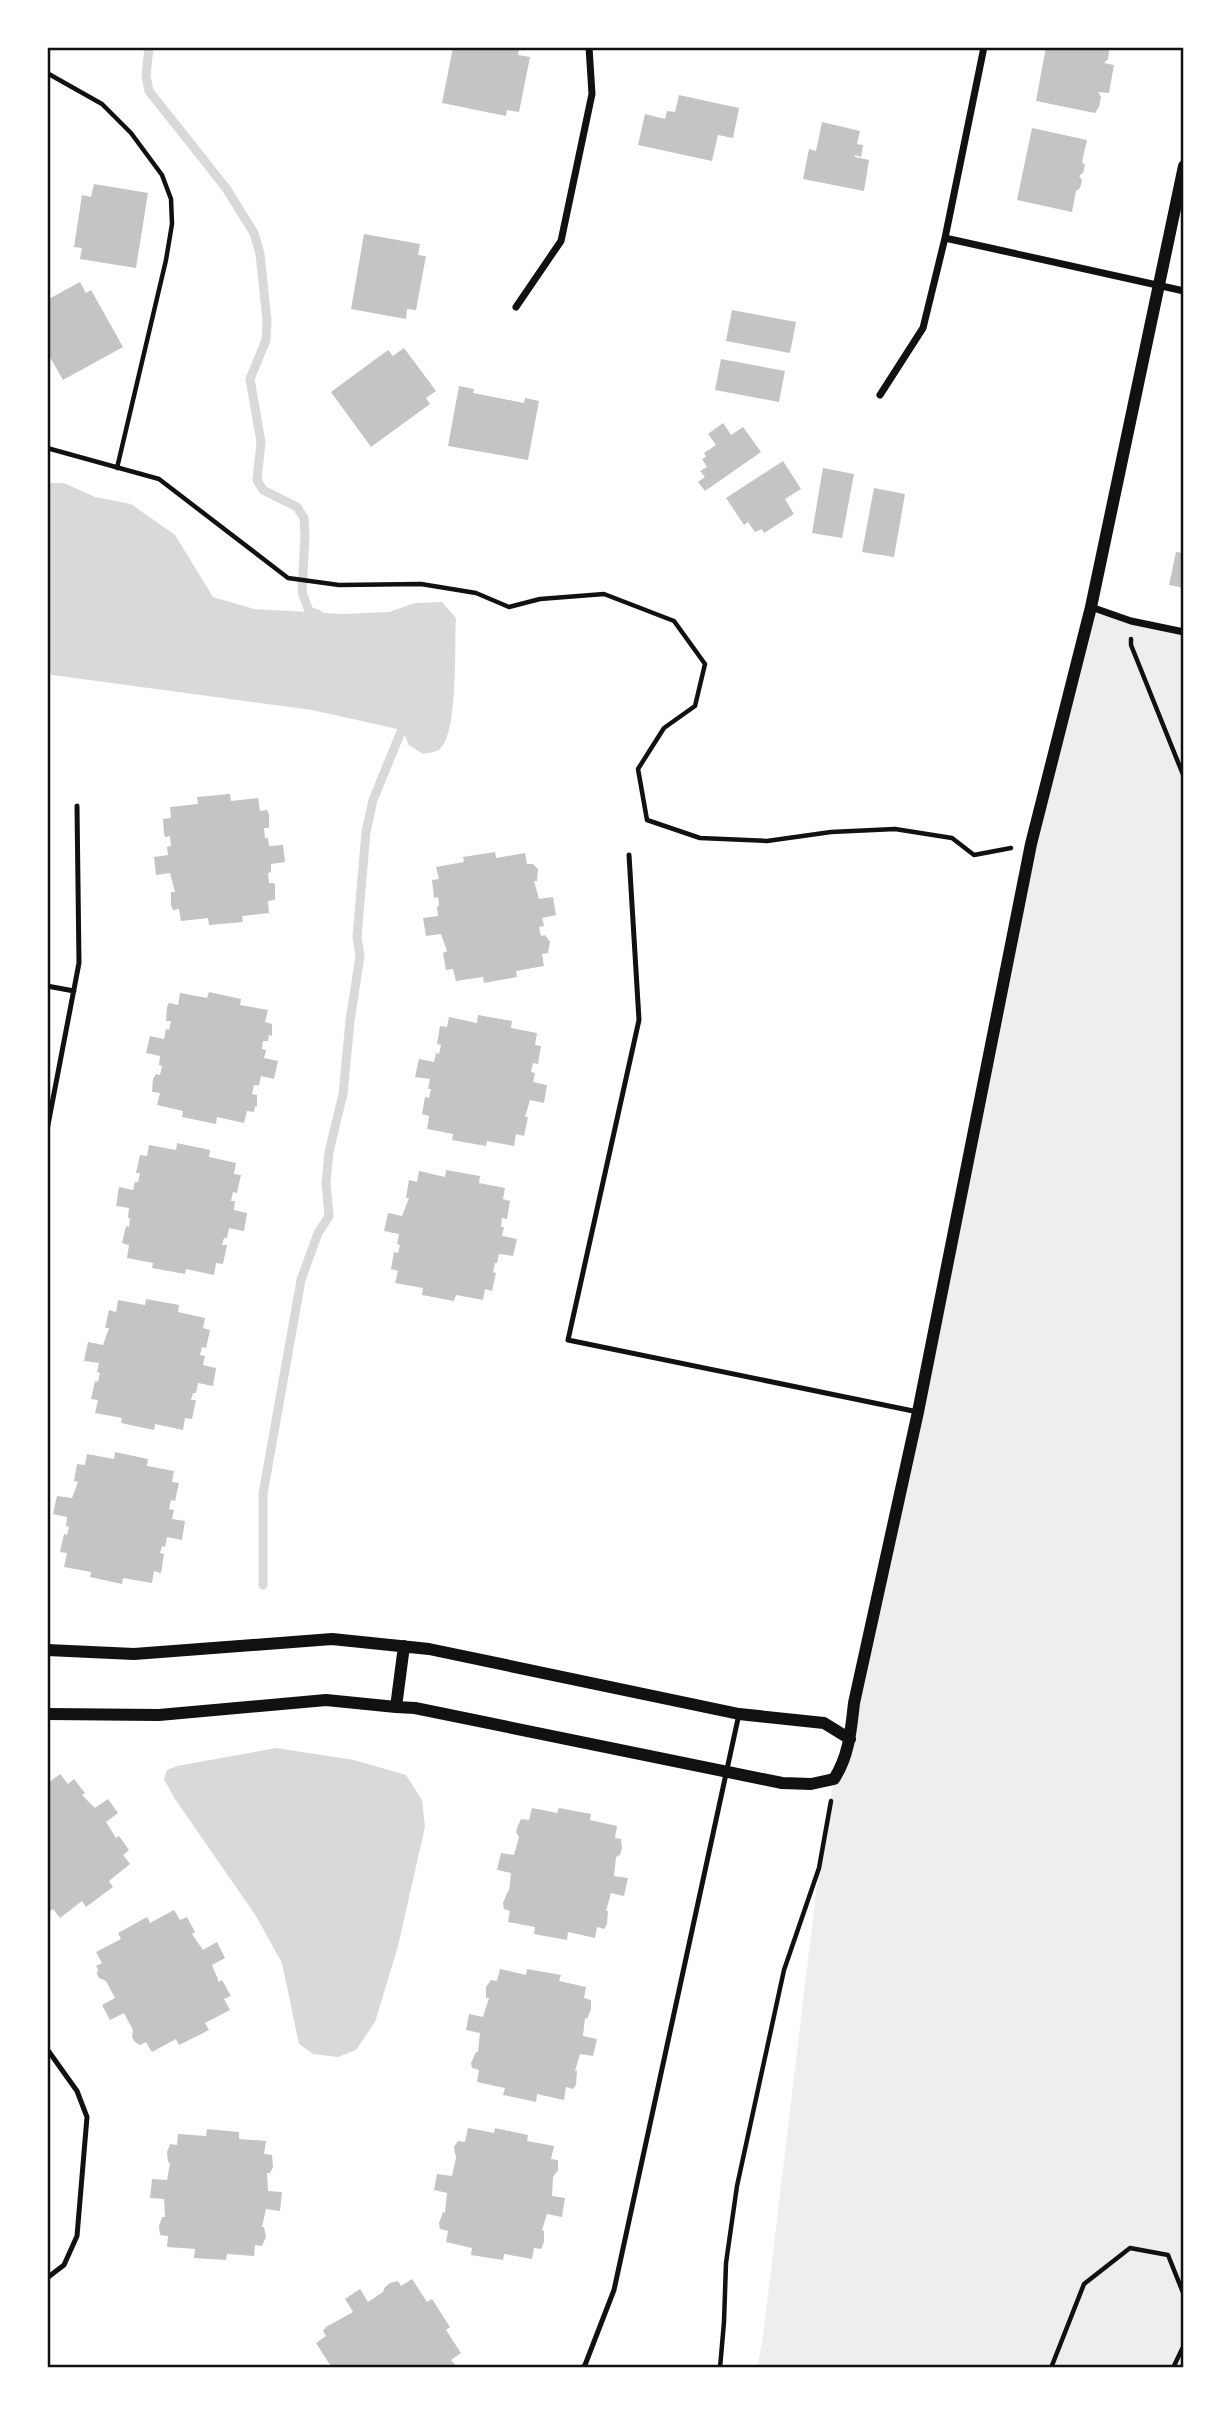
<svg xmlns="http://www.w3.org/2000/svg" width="1231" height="2415" font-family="Arial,sans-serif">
  <rect width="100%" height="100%" fill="#fff"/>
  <!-- green -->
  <path fill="#eee" d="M 1091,607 L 1184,632 L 1184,2368 L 757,2368 L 763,2337 L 819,1868 L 834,1779 L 843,1765 L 1031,844 Z"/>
  <!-- water -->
  <path fill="#d9d9d9" d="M 47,483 L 64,483 L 95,497 L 131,504 L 175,535 L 213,597 L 254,609 L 343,614 L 389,612 L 415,603 L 442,602 L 456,618 C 454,645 459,734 439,750 C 435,752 428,753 423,754 L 409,745 L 402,730 L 312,710 L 52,675 L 47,669 Z
    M 276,1748 L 354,1760 L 406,1775 L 422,1800 L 425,1827 L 398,1946 L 375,2022 L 356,2050 L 338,2057 L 313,2054 L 299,2044 L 282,1963 L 256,1916 L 175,1799 L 164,1779 L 167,1770 L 177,1766 Z"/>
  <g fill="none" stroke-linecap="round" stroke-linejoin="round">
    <!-- stream -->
    <path stroke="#d9d9d9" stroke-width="9" d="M 149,47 L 146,76 L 149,91 L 226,188 L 254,233 L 260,254 L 267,320 L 266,340 L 250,379 L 261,442 L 257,480 L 263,490 L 297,507 L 304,518 L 305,535 L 302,592 L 309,611 L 319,615
      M 263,1585 L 263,1494 L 301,1280 L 318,1233 L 329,1216 L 326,1183 L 329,1152 L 343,1094 L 350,1021 L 360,956 L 357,937 L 366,832 L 373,800 L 405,722"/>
  </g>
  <!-- building -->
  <path fill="#c4c4c4" d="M 453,47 L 512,47 L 519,49 L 518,55 L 530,57 L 519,112 L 507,110 L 506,116 L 442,103 Z
    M 1046,47 L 1107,47 L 1109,51 L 1108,59 L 1104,63 L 1114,65 L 1109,93 L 1098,92 L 1101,97 L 1099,107 L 1095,113 L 1036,101 Z
    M 679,95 L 739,108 L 733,138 L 718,135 L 712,161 L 638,145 L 645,114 L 665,119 L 667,111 L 675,112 Z
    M 822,122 L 860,131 L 857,144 L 863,145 L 861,157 L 855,155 L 855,157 L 869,160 L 864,191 L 803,179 L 809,149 L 816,151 Z
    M 1032,128 L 1087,140 L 1082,162 L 1085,165 L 1083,173 L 1079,176 L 1082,180 L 1080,188 L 1076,191 L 1072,212 L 1017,200 Z
    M 94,184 L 148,193 L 136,268 L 80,259 L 82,248 L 74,247 L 82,195 L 91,197 Z
    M 364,234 L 420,244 L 418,255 L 426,256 L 416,310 L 407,309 L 406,319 L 351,309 Z
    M 80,282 L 86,293 L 91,290 L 123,347 L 63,380 L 47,352 L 47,300 Z
    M 732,310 L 796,322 L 790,353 L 726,341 Z
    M 404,348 L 436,391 L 426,398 L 430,404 L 371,447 L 331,392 L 388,350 L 393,356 Z
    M 721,359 L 785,371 L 779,402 L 715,390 Z
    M 459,386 L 474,389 L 473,393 L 524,403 L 525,398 L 539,401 L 528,460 L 448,446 Z
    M 723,423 L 731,435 L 743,427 L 761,452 L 705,491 L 698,482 L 705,477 L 700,471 L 707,467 L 702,459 L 706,457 L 704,453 L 716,445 L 708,434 Z
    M 783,461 L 801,489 L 785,499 L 794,514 L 764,533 L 762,529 L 755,532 L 748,522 L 744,525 L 726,498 Z
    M 823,468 L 854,474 L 842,538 L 812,533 Z
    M 874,488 L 905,494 L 894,557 L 862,552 Z
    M 1176,552 L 1184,553 L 1184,588 L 1169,585 Z
    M 230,794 L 231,801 L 258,798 L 260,811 L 267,810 L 269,814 L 269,828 L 264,828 L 265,838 L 268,838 L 269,846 L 283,845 L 285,862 L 271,864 L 271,872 L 268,873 L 269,883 L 274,883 L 275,886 L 275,900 L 268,901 L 269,913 L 242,916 L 243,922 L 209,925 L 208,918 L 181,921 L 179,909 L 173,910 L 171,905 L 171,892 L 175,892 L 170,873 L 156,875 L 154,857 L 168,855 L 167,847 L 171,846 L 170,836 L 165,837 L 164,833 L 163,819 L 171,818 L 170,807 L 198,804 L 197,797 Z
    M 495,852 L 496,858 L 525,853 L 527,864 L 533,864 L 538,869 L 537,881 L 534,881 L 539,899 L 553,897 L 556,915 L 542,918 L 544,926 L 539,927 L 541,936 L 545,935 L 550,942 L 548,953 L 542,954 L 544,966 L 516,971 L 517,977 L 484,983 L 483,977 L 456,981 L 453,969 L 446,970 L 443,953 L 447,951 L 441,934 L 426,936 L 423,918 L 438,916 L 437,907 L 439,906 L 438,897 L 434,898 L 432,880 L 439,879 L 436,867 L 464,862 L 463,857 Z
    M 209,992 L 241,999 L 240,1005 L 268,1010 L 265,1022 L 272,1024 L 272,1036 L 269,1035 L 268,1041 L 263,1041 L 262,1049 L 266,1050 L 264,1058 L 278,1061 L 274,1079 L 261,1076 L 259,1085 L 254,1085 L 252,1094 L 257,1095 L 257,1107 L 255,1106 L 254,1112 L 247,1111 L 244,1123 L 217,1117 L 216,1124 L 182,1117 L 183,1111 L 157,1105 L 160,1093 L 152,1092 L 153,1079 L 156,1074 L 160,1075 L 162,1066 L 159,1065 L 160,1056 L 146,1053 L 150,1036 L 164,1039 L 166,1029 L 169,1030 L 171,1021 L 166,1021 L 167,1007 L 169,1003 L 178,1005 L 180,993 L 207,998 Z
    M 478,1015 L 512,1021 L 511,1028 L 537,1033 L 535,1045 L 541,1046 L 538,1064 L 533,1063 L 531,1072 L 535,1073 L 533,1082 L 547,1085 L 544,1103 L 530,1100 L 525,1117 L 528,1117 L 524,1136 L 516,1134 L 514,1146 L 487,1141 L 486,1146 L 452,1140 L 453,1134 L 427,1129 L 429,1116 L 422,1114 L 425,1097 L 429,1098 L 431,1089 L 428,1089 L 430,1079 L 415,1077 L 419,1059 L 434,1062 L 436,1053 L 439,1054 L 441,1045 L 437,1044 L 440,1026 L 447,1027 L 449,1017 L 477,1023 Z
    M 177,1143 L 210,1150 L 209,1157 L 236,1163 L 234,1174 L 241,1175 L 237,1193 L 233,1192 L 231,1201 L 235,1201 L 234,1210 L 247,1213 L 244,1231 L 229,1228 L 227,1238 L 224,1238 L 222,1245 L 227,1245 L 223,1264 L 216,1263 L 214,1275 L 186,1269 L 185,1274 L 152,1268 L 153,1263 L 127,1258 L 129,1245 L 122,1243 L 126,1226 L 129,1227 L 130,1218 L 128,1218 L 129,1208 L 116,1206 L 119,1187 L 133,1190 L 135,1182 L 138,1182 L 140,1173 L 136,1173 L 140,1155 L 147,1156 L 149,1145 L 176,1150 Z
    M 446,1170 L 480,1176 L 479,1183 L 505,1188 L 503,1199 L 510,1201 L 507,1219 L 502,1218 L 501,1227 L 504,1227 L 502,1236 L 517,1239 L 513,1256 L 499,1254 L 497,1263 L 495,1263 L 493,1272 L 496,1273 L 492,1291 L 485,1289 L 483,1300 L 456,1295 L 454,1301 L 422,1295 L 423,1288 L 395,1283 L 398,1271 L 391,1269 L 394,1252 L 398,1253 L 400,1245 L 397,1244 L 399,1234 L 384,1231 L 388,1213 L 402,1216 L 409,1198 L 406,1198 L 409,1180 L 417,1182 L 419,1171 L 445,1177 Z
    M 146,1299 L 179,1305 L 178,1312 L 205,1318 L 203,1328 L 210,1330 L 206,1348 L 202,1347 L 200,1355 L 205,1356 L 203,1365 L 216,1368 L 213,1386 L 198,1383 L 196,1393 L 193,1393 L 191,1400 L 196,1400 L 192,1419 L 185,1418 L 183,1430 L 155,1424 L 154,1430 L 121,1423 L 122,1418 L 95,1413 L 98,1400 L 91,1399 L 95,1381 L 98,1382 L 100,1373 L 97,1372 L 99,1363 L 84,1361 L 88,1342 L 103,1345 L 109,1328 L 105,1328 L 109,1310 L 116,1312 L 118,1300 L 145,1305 Z
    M 115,1452 L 148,1459 L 147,1466 L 174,1471 L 172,1482 L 179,1483 L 175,1501 L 171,1500 L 169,1509 L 174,1510 L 172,1519 L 185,1521 L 182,1540 L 167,1537 L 165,1547 L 162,1546 L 160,1553 L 164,1554 L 161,1573 L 154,1571 L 152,1583 L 123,1578 L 122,1584 L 90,1577 L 91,1572 L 64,1567 L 67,1553 L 60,1552 L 64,1534 L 67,1535 L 69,1527 L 66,1526 L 67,1517 L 53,1514 L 57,1496 L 72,1498 L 78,1482 L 74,1481 L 77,1464 L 85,1465 L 87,1454 L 114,1459 Z
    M 60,1774 L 68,1784 L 74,1779 L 85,1793 L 82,1795 L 95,1808 L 108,1799 L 118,1813 L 106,1822 L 116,1838 L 119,1836 L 129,1850 L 123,1855 L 130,1864 L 109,1881 L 113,1887 L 86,1907 L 82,1901 L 60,1918 L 53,1909 L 47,1913 L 47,1784 Z
    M 532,1808 L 557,1813 L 559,1808 L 591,1814 L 590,1820 L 617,1826 L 615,1838 L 621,1839 L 622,1848 L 620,1855 L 616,1857 L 614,1876 L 628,1878 L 624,1896 L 611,1893 L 606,1911 L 608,1911 L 607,1924 L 604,1929 L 597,1927 L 595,1938 L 568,1932 L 567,1940 L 534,1934 L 535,1927 L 508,1922 L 510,1911 L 504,1909 L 503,1903 L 508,1891 L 509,1891 L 511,1873 L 497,1870 L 501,1853 L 514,1855 L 519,1837 L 516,1832 L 517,1828 L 521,1819 L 529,1820 Z
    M 174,1910 L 180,1920 L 187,1917 L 195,1932 L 192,1934 L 203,1950 L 217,1942 L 225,1958 L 212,1965 L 219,1982 L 222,1980 L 231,1996 L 224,1999 L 230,2010 L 205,2023 L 209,2030 L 179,2045 L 176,2039 L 152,2052 L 146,2042 L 140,2045 L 135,2042 L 132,2037 L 133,2030 L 124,2013 L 110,2020 L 102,2005 L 115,1998 L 106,1981 L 99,1978 L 97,1974 L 98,1969 L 96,1966 L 102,1963 L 96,1952 L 121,1939 L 118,1933 L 147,1917 L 150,1923 Z
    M 500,1969 L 526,1975 L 527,1969 L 561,1975 L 559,1981 L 586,1987 L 584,1998 L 591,2000 L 591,2009 L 587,2019 L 585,2018 L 583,2036 L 597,2039 L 593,2056 L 580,2054 L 575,2071 L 577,2071 L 576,2085 L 573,2089 L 566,2087 L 564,2100 L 537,2094 L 536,2102 L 503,2095 L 505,2088 L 477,2082 L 479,2070 L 472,2068 L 471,2063 L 476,2052 L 478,2052 L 480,2033 L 466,2030 L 469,2014 L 483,2017 L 489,1998 L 486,1998 L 486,1987 L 491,1980 L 497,1981 Z
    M 468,2128 L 494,2133 L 495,2128 L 528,2135 L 527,2141 L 554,2146 L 551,2159 L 558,2160 L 558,2170 L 553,2177 L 552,2196 L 565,2198 L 562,2217 L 547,2214 L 542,2230 L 544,2231 L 544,2242 L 541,2249 L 534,2248 L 532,2259 L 504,2254 L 503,2260 L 471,2255 L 472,2248 L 446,2242 L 448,2231 L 440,2229 L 439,2223 L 443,2212 L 445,2213 L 447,2193 L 434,2190 L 437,2174 L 452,2176 L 456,2158 L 454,2147 L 458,2141 L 465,2142 Z
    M 207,2129 L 239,2132 L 239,2139 L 266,2141 L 264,2154 L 272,2155 L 273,2167 L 270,2173 L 267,2173 L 268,2191 L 282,2192 L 280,2211 L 266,2209 L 262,2227 L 264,2227 L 266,2237 L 262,2246 L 255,2245 L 254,2256 L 227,2254 L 226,2260 L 194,2258 L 195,2249 L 167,2247 L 168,2236 L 160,2235 L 159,2226 L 162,2217 L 165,2217 L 164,2199 L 150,2198 L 152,2179 L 167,2180 L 170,2163 L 168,2162 L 167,2152 L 170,2144 L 177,2145 L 178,2134 L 206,2136 Z
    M 412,2279 L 427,2302 L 432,2299 L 450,2327 L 446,2330 L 461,2353 L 451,2360 L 455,2365 L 450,2368 L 332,2368 L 316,2343 L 326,2336 L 323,2331 L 326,2327 L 353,2312 L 345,2299 L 360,2289 L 368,2302 L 383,2292 L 385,2287 L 390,2283 L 398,2281 L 401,2286 Z"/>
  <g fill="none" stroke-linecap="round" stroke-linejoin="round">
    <!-- path -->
    <path stroke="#111" stroke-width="4.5" d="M 47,73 L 102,104 L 131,133 L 162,175 L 171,199 L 172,224 L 166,260 L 117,468
      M 47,448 L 159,479 L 288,578 L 339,585 L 421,584 L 476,593 L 509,607 L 540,599 L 604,594 L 674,621 L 705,664 L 695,706 L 664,728 L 638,769 L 647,820 L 700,838 L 767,841 L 831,832 L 895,829 L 952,838 L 974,855 L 1011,848
      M 1131,639 L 1131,645 L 1184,777
      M 720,2368 L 724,2322 L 726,2263 L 737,2186 L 784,1970 L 819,1868 L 831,1801
      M 1051,2368 L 1084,2284 L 1130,2248 L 1168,2255 L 1184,2295
      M 1173,2368 L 1184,2345"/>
    <!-- service -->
    <path stroke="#111" stroke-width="5" d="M 629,855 L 639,1020 L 568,1340 L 918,1412
      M 47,986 L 74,991
      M 47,1130 L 79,963 L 77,806
      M 47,2049 L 77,2091 L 87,2117 L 77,2236 L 64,2265 L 47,2278
      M 582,2368 L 585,2365 L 614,2290 L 739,1714"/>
    <!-- minor -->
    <path stroke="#111" stroke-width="7" d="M 945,238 L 1184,291
      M 516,307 L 561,241 L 592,94 L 589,47
      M 880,395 L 923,328 L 945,238 L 984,47
      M 1091,607 L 1131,621 L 1184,632"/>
    <!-- tertiary -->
    <path stroke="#111" stroke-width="12" d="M 47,1650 L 134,1654 L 332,1639 L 429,1649 L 739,1714 L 824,1723 L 850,1739
      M 396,1707 L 404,1646
      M 47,1714 L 159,1715 L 326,1700 L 396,1707 L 415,1708 L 782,1783 L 811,1784 L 834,1779 C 849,1756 851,1730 854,1703 L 918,1412 L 1031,844 L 1091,607 L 1184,166"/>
  </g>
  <!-- border -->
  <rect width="1231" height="2415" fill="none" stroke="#ffffff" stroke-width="98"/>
  <rect x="49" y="49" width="1133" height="2317" fill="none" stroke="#111" stroke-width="2.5"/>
</svg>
